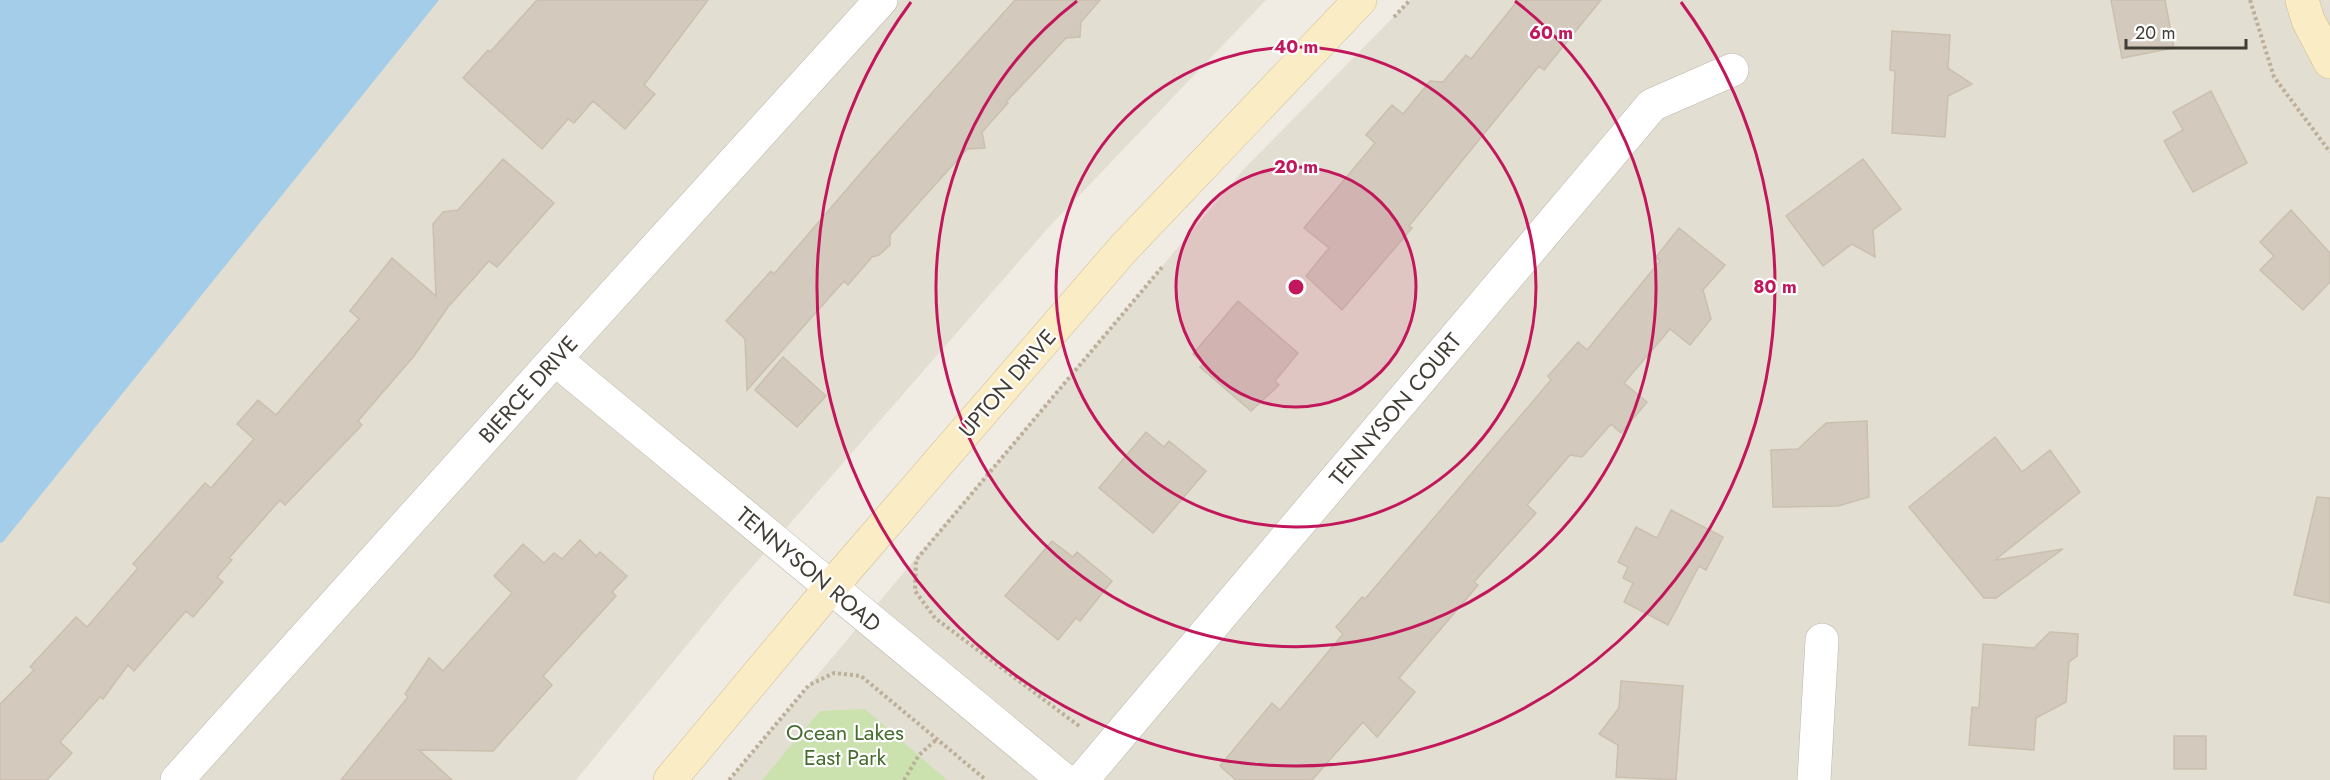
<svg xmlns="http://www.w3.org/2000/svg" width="2330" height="780" font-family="Jost,sans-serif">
  <rect width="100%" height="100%" fill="#f0ece3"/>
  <!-- residential -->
  <path fill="#e3ded2" d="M 0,0 L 1266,0 L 1049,227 L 733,589 L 576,780 L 0,780 Z
    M 1410,0 L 2330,0 L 2330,780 L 729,780 L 1244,169 Z"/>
  <!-- green -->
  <path fill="#cbe2af" d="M 865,709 L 947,780 L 762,780 L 820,711 Z"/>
  <!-- water -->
  <path fill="#a3cde9" d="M 0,0 L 439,0 L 3,542 L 0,543 Z"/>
  <!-- building -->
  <path fill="#d3cabd" stroke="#cbbfae" stroke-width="1.5" d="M 537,0 L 708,0 L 644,85 L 655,94 L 625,129 L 593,101 L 574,123 L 568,119 L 542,149 L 463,78 L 488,50 L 490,52 Z
    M 1015,0 L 1100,0 L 1081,22 L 1080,37 L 1066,38 L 1006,102 L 1008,103 L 982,132 L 985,148 L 967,149 L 890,235 L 890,245 L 879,255 L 872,257 L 848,285 L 844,281 L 747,390 L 745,339 L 726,321 L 771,271 L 774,274 L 872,160 Z
    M 1518,0 L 1601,0 L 1544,70 L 1539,66 L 1409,226 L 1412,228 L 1342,310 L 1306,276 L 1329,248 L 1304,228 L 1375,143 L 1366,135 L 1392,105 L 1403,114 L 1430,81 L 1443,82 L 1466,55 L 1471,59 Z
    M 2111,0 L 2165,0 L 2174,48 L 2122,58 Z
    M 1892,31 L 1950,35 L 1948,68 L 1972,84 L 1948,96 L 1945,137 L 1892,133 L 1895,71 L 1890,70 Z
    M 2211,91 L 2247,163 L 2193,192 L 2164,141 L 2183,130 L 2173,112 Z
    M 503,159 L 554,203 L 497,267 L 489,261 L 448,307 L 414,356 L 358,421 L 362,425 L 285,505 L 280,500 L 229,558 L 232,560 L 217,577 L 223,582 L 193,617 L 186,611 L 134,671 L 128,665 L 103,699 L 100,697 L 60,742 L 72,753 L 47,780 L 0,780 L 0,704 L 34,670 L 30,667 L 76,617 L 87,627 L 138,568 L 133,564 L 205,483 L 211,488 L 254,439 L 237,424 L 258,400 L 276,415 L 359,319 L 350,311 L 392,258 L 436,296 L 433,224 L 443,212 L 458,210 Z
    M 1863,159 L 1901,209 L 1873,230 L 1875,257 L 1852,244 L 1823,266 L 1786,216 Z
    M 2291,210 L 2330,253 L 2330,282 L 2303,310 L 2260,270 L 2274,256 L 2260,242 Z
    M 1679,228 L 1725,265 L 1703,290 L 1711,319 L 1690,345 L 1670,329 L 1624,383 L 1647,402 L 1621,433 L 1611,424 L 1582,457 L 1570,455 L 1527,505 L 1536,513 L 1474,582 L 1478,585 L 1399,678 L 1415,692 L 1377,737 L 1363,722 L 1312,780 L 1236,780 L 1220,766 L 1272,703 L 1280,710 L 1343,634 L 1336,627 L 1362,597 L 1365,599 L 1551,380 L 1548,376 L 1578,342 L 1587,350 L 1660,261 L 1656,257 Z
    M 1238,301 L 1298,353 L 1275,381 L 1279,385 L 1251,411 L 1200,367 L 1204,364 L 1193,354 Z
    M 783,357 L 826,396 L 797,427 L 755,390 Z
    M 1867,421 L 1869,497 L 1838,506 L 1773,507 L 1771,450 L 1798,449 L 1826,423 Z
    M 1146,432 L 1164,447 L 1169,441 L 1206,471 L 1153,533 L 1099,488 Z
    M 1995,437 L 2022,472 L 2050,450 L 2080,492 L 1995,560 L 2063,549 L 1996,598 L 1984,598 L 1909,507 Z
    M 2317,497 L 2330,498 L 2330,603 L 2294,595 Z
    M 1671,510 L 1723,537 L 1706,570 L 1699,566 L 1668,625 L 1624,602 L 1633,583 L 1623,578 L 1628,567 L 1618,562 L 1636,527 L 1657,538 Z
    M 580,540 L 596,556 L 600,552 L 627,576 L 612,592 L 616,596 L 543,676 L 552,685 L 493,751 L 419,750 L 452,780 L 341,780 L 408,697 L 405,694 L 429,658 L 443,671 L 512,593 L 494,576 L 523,544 L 544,563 L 554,553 L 562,559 Z
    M 1052,541 L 1073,557 L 1077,552 L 1112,581 L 1080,621 L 1076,618 L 1058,640 L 1005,596 Z
    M 2050,632 L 2078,634 L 2077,656 L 2069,662 L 2066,702 L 2036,718 L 2034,750 L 1969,745 L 1972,707 L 1979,708 L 1983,644 L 2034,648 Z
    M 1621,681 L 1683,686 L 1676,780 L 1616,777 L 1618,745 L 1599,734 L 1619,708 Z
    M 2174,736 L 2206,736 L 2206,769 L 2174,769 Z"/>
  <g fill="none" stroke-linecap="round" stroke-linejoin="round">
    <defs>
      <path id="street" d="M 555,359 L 1064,780
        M 177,780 L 555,359 L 881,0
        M 1082,780 L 1652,105 L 1732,70
        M 1814,780 L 1822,640"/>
      <path id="secondary" d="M 2302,0 L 2308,20 L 2330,62
        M 670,780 L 831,587 L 1123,249 L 1360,0"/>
    </defs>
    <!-- street casing -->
    <use href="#street" stroke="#bdb6aa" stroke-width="34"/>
    <!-- secondary casing -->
    <use href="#secondary" stroke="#cdbe96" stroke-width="34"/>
    <!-- path -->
    <path stroke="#bbaf99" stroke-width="4" stroke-dasharray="3 3" stroke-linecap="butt" d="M 2250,0 L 2274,77 L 2330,152
      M 1394,17 L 1410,0
      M 1079,726 L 935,618 L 915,591 L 916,560 L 1163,266
      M 729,780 L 809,685 L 834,673 L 861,676 L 986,780
      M 904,780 L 919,755 L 937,739"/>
    <!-- street -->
    <use href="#street" stroke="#fff" stroke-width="33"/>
    <!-- secondary -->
    <use href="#secondary" stroke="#faecc4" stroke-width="33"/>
  </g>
  <!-- distance rings -->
  <circle cx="1296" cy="287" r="120" fill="#c2185b" fill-opacity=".12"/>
  <g fill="none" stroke="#c2185b" stroke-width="3">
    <circle cx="1296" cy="287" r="120"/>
    <circle cx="1296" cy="287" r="240"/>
    <path d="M1515 1A360 360 0 1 1 1077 1"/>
    <path d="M1681 2A479 479 0 1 1 911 2"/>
  </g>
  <g text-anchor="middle" stroke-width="4.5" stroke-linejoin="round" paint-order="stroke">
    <!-- street labels -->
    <g font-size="22" fill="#413c34" stroke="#fff">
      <text transform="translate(1007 383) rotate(-49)" y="8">UPTON DRIVE</text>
      <text transform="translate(528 389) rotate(-48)" y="8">BIERCE DRIVE</text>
      <text transform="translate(1395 409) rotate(-50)" y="8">TENNYSON COURT</text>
      <text transform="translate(809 569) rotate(40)" y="8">TENNYSON ROAD</text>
    </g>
    <!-- park labels -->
    <g font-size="22" fill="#466d2d" stroke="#fff">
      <text x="845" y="740">Ocean Lakes<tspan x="845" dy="25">East Park</tspan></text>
    </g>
  </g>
  <circle cx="1296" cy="287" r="9" fill="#c2185b" stroke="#fff" stroke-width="3"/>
  <g font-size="18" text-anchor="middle" font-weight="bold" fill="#c2185b" stroke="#fff" stroke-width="4.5" stroke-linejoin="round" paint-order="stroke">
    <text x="1551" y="39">60 m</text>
    <text x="1296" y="53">40 m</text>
    <text x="1296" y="173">20 m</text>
    <text x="1775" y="293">80 m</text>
  </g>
  <!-- scale -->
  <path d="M2126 39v9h120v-9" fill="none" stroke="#413c34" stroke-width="3"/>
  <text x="2135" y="39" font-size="18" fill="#413c34" stroke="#ffffff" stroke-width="4.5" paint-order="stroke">20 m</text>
</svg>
